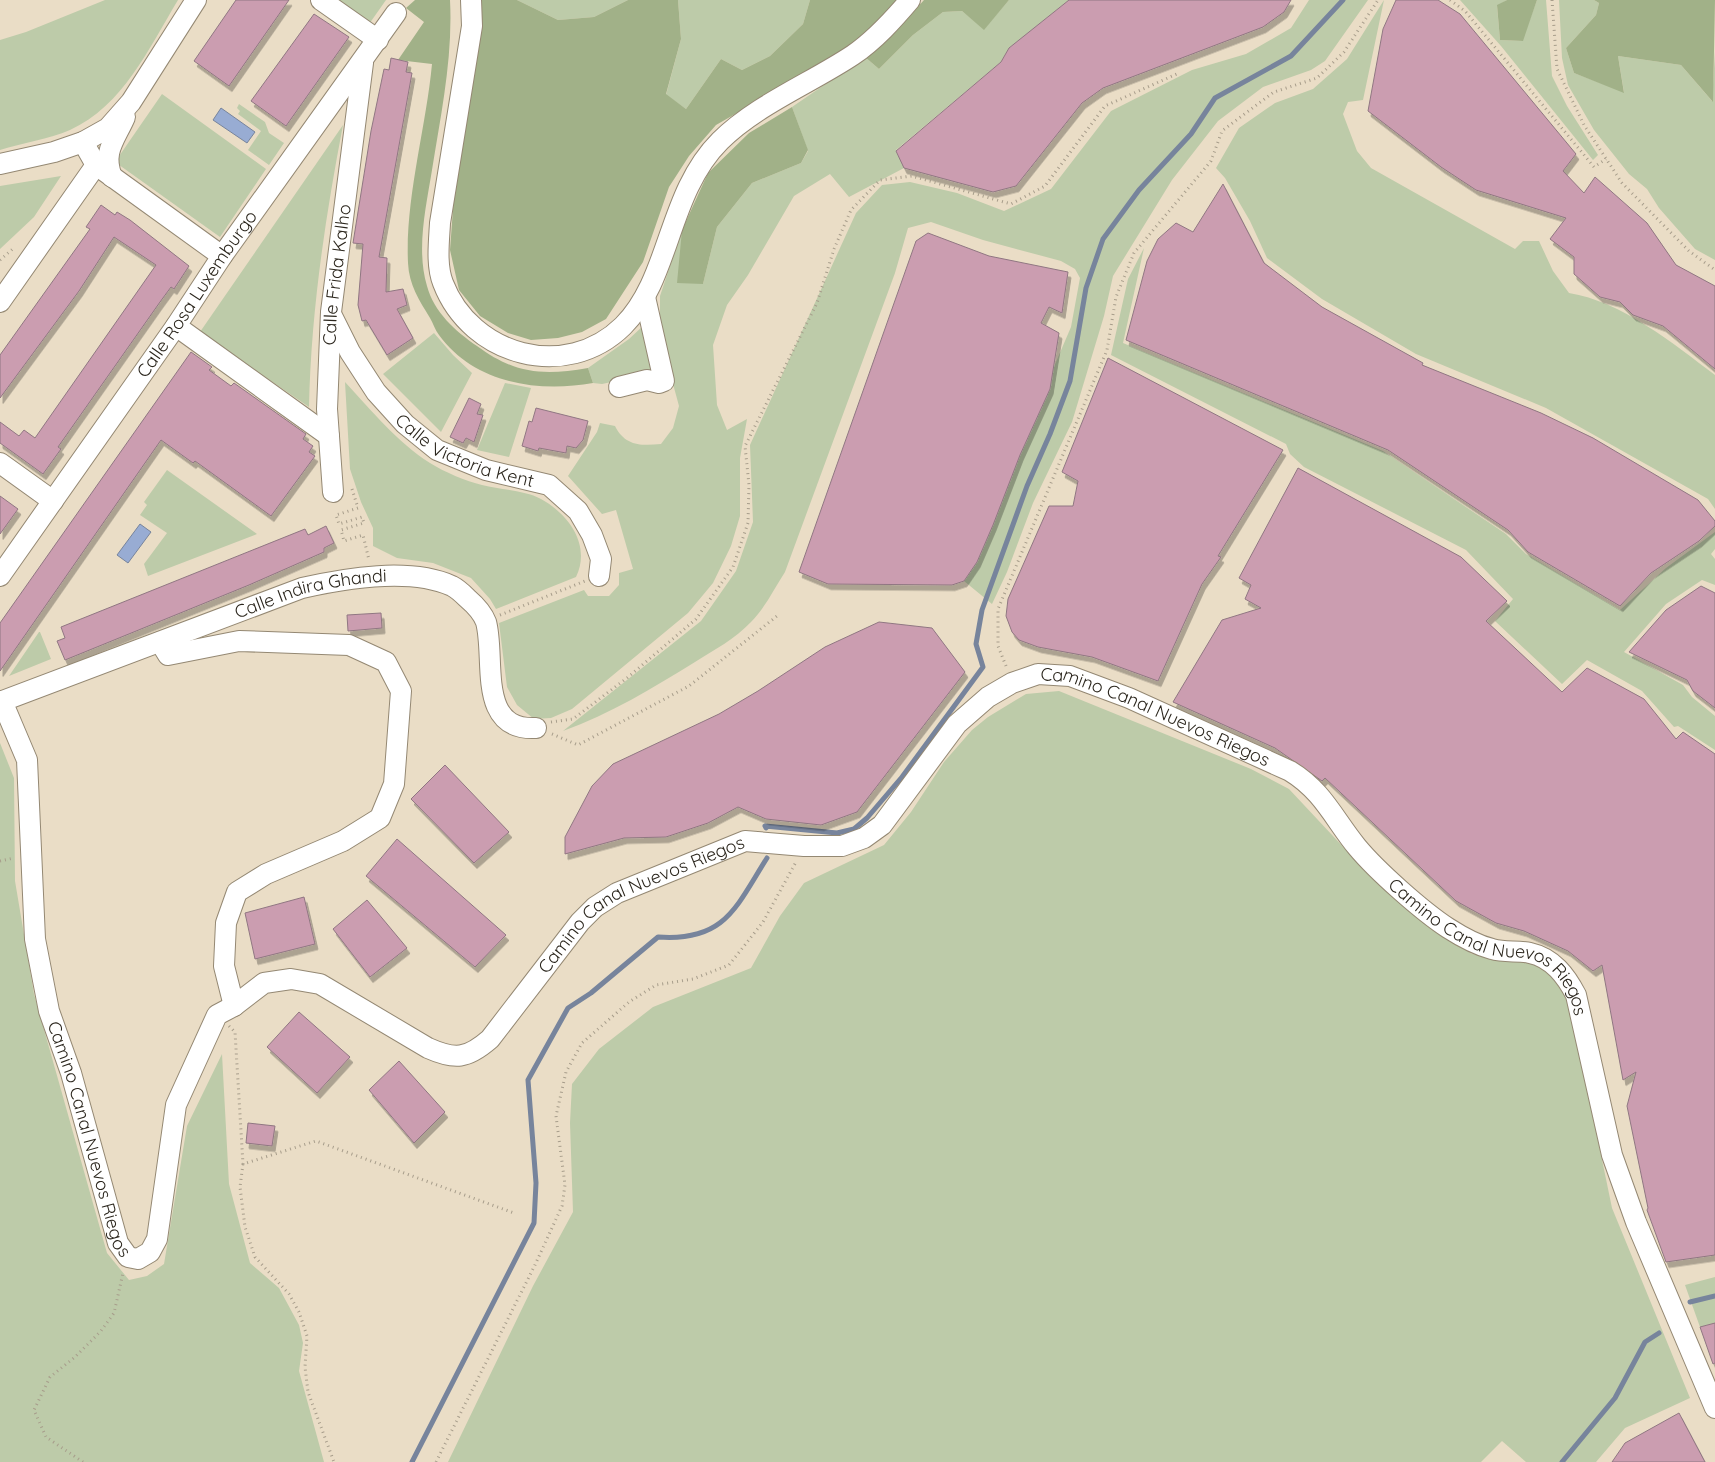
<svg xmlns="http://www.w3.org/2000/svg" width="1715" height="1462" font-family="Quicksand,sans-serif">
  <defs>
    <filter id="shadow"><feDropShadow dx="3" dy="5.5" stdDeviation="0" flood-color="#0004"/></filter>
  </defs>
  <rect width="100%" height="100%" fill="#eaddc6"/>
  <!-- green -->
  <path fill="#bdcba9" d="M 105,0 L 178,0 C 149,48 123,106 70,130 C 49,139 22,143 0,150 L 0,40 L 26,32 Z
    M 330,0 L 386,0 L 367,27 Z
    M 517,0 L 628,0 L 594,17 L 558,20 Z
    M 678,0 L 810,0 L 803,24 L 770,56 L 742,70 L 721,59 L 686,109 L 666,95 L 681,39 Z
    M 1009,0 L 1069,0 L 1009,48 L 1001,62 L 896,150 L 904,168 L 849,197 L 830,174 L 794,196 L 748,275 L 727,305 L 713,345 L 717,405 L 727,430 L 747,419 L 740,458 L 740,516 L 731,546 L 713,583 L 688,613 L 572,709 L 551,718 L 534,719 L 517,705 L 507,687 L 499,623 L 584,590 L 588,596 L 609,596 L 619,585 L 619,573 L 633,569 L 616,510 L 602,514 L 568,476 L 597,432 L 600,423 L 615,426 C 625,446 641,446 661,444 L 673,428 L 679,406 L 660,336 L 660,296 L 682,230 L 703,284 L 717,227 L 752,183 L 801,163 L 808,151 L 792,107 L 865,57 L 879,69 L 913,35 L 943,12 L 962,11 L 984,29 Z
    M 1309,0 L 1368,0 L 1325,61 L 1311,70 L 1263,87 L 1218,121 L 1172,180 L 1113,276 L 1104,316 L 1072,422 L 1033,503 L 1007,572 L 992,604 L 964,581 L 977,562 L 1020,455 L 1050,389 L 1053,369 L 1071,327 L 1080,278 L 1075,269 L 1061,261 L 983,240 L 931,222 L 908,228 L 895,273 L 785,572 C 774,589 765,608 751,622 C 735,639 714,650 695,662 C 653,688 610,714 563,731 L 701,621 L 736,571 L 753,522 L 750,445 L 856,213 L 882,185 L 910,182 L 957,193 L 1004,211 L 1051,189 L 1111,111 L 1192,70 L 1246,54 L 1291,28 Z
    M 1384,0 L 1363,100 L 1348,102 L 1343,114 L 1357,151 L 1371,168 L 1515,249 L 1523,241 L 1539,241 L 1553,271 L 1569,293 C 1621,301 1674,344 1715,375 L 1715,509 L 1708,499 L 1546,408 L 1416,354 L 1322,299 L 1267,258 L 1250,221 L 1225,178 L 1216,168 L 1239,128 L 1275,103 L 1313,89 L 1347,59 Z
    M 1460,0 L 1507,0 L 1497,6 L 1500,40 L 1522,41 L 1537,0 L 1546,0 L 1552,76 L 1567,106 L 1598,155 L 1593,160 L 1501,46 Z
    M 1559,0 L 1594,0 L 1599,3 L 1596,15 L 1566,48 L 1574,73 L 1624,92 L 1618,56 L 1681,65 L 1712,101 L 1715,52 L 1715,260 L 1695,249 L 1659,208 L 1647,189 L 1629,174 L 1594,130 L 1568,85 L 1562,58 Z
    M 162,94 L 266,169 L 220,237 L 115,162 Z
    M 239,104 L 265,122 L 269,133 L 284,143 L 269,165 L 248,150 L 261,131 L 238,114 L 240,111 L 237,108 Z
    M 343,125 C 325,219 311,312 309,407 L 200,332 Z
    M 61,176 L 34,217 L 0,249 L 0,186 Z
    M 1144,248 L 1123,343 L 1383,451 L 1506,534 L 1526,554 L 1620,610 L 1666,568 L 1715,532 L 1715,549 L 1711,554 L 1715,559 L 1715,585 L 1702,580 L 1666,604 L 1624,652 L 1683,685 L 1692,697 L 1715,716 L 1715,750 L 1678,726 L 1674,727 L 1642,691 L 1587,660 L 1562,684 L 1495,621 L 1513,599 L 1466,550 L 1304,467 L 1290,454 L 1286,444 L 1111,355 L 1128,279 Z
    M 644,325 L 655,373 L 602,384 L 593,383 L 588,368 L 629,339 Z
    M 434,333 L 453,355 L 472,373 L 441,432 L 383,374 Z
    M 345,382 C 372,411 397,442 430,463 C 444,472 466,481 482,485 C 501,490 524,490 541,499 C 570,515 591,546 576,577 L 496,609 L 490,599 L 471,578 L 433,563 L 397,558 L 373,546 L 373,528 L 361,502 L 350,469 Z
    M 505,383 L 531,388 L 509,457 L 477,450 Z
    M 167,470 L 257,534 L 148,576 L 144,564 L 167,533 L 140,515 L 147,505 L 144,502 Z
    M 40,632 L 51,659 L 9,676 L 39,632 Z
    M 1059,691 L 1251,769 L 1289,789 L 1376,882 L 1433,928 L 1472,954 L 1536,962 L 1563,988 L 1577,1039 L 1612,1208 L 1690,1398 L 1625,1428 L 1596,1462 L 1526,1462 L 1502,1441 L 1481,1462 L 448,1462 L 533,1286 L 573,1212 L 570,1123 L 572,1084 L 599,1049 L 653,1007 L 751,968 L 780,916 L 804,883 L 884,845 L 911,812 L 944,762 L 972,730 L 988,717 L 1026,694 Z
    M 0,743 L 14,778 L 15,881 L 34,994 L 107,1253 L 129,1280 L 147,1276 L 164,1264 L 187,1126 L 222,1054 L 229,1184 L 250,1263 L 279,1288 L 299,1325 L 303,1343 L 299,1371 L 324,1462 L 0,1462 Z
    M 1715,1277 L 1715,1323 L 1700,1327 L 1685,1285 Z"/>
  <!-- forest -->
  <path fill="#a1b188" d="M 415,0 L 450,0 C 453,57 441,114 432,170 C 426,207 416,249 427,286 C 434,312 455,331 477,346 C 515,374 543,376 588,368 L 593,383 C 537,393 474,383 439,335 C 435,330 433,323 430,318 C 419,300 409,285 408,263 C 405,199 426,128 432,64 L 398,60 L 424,22 L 406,8 Z
    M 477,0 L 517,0 L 558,20 L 594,17 L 628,0 L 678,0 L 681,39 L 666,94 L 686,109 L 721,59 L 742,70 L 770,56 L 803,24 L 810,0 L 898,0 L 877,23 L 857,41 L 812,70 L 716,125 L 689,156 L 669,187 L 643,262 L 606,319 L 582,332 L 558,338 L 531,340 L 508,333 L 480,316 L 459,290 L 450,250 L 455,182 Z
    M 924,0 L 1009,0 L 984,30 L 962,11 L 943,12 L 913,35 L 879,69 L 865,57 L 896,31 Z
    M 1507,0 L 1537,0 L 1523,41 L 1500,40 L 1497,5 Z
    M 1594,0 L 1715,0 L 1713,102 L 1681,65 L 1618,56 L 1624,93 L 1574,73 L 1566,48 L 1596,15 L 1599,3 Z
    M 792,107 L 808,150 L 801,163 L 752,183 L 717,227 L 703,284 L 677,283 L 682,230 L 708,173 L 749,133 Z"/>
  <!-- water -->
  <path fill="#98acd3" stroke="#77849c" d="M 221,108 L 255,132 L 247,143 L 213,120 Z
    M 140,524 L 151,532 L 128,563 L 117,555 Z"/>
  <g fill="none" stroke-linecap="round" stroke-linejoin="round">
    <!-- stream -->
    <path stroke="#77849c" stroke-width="5" d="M 766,828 L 765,826 L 837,833 L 854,829 L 867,818 L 902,777 L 983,667 L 976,644 L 982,610 L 1027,486 L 1050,434 L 1070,381 L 1086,288 L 1103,239 L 1139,190 L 1191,134 L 1215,98 L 1291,56 L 1343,0
      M 1690,1302 L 1715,1296
      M 412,1462 L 534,1223 L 536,1183 L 528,1080 L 568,1008 L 591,993 L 658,937 C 725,942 736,907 767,858
      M 1562,1462 L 1615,1398 L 1645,1342 L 1659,1333"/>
  </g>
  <!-- building -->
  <path fill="#cb9db0" stroke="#907782" filter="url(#shadow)" d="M 236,0 L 289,0 L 229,86 L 194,61 Z
    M 1069,0 L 1291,0 L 1284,12 L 1263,27 L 1103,88 L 1082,103 L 1016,186 L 993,192 L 904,168 L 896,151 L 1001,62 L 1009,48 Z
    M 1396,0 L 1438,0 L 1460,14 L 1576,154 L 1563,171 L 1584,193 L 1595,177 L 1647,223 L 1676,265 L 1715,286 L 1715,369 L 1663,326 L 1633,315 L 1620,302 L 1600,297 L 1574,274 L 1574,257 L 1550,239 L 1566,218 L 1476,190 L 1441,167 L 1368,111 L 1383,29 Z
    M 314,14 L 349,37 L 286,126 L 251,101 Z
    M 391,58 L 408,62 L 406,72 L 412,73 L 379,257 L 387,258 L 386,292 L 403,289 L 407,305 L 397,309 L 413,338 L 387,355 L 366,320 L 362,321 L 358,305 L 363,244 L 353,243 L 371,131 L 384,69 L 389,70 Z
    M 1223,184 L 1264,263 L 1322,307 L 1423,363 L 1422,365 L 1541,413 L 1593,438 L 1698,500 L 1715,521 L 1715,526 L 1699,541 L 1651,573 L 1620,606 L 1528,552 L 1508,530 L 1388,450 L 1126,340 L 1147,261 L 1158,239 L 1176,223 L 1193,232 Z
    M 101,205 L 115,215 L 117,212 L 130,220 L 189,266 L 174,289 L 171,287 L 160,302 L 58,447 L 61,449 L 43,474 L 0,443 L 0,422 L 19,436 L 24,430 L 35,438 L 156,265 L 114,237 L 79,291 L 0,398 L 0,355 L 90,229 L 86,227 Z
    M 928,233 L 989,256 L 1068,272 L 1062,313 L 1049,307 L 1041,323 L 1059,333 L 1050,389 L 1020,455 L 993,525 L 977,562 L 964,581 L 952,585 L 828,584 L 799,572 L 916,241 Z
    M 191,352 L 212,367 L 209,370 L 231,386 L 234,383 L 306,434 L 303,439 L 313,446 L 309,452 L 315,456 L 271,516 L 195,461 L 193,463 L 161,440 L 0,671 L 0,623 Z
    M 1108,358 L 1283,450 L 1218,556 L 1221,557 L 1202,584 L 1158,681 L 1092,657 L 1038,647 L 1019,640 L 1012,632 L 1006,616 L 1008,599 L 1049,506 L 1073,506 L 1078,481 L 1062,472 Z
    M 469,398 L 481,404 L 477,414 L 483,415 L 474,442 L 466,438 L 463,443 L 450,437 Z
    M 536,408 L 588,421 L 583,440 L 576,448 L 567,446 L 566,453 L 539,448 L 538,451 L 522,446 L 529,421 L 532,422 Z
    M 1298,468 L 1461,557 L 1507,601 L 1486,621 L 1562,692 L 1587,668 L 1644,699 L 1676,739 L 1683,732 L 1715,754 L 1715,1255 L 1666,1262 L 1647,1210 L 1648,1208 L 1627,1106 L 1636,1072 L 1623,1080 L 1602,965 L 1593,971 L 1568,951 L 1524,931 L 1496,923 L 1456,901 L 1325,778 L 1322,781 L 1275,748 L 1173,702 L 1222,620 L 1261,608 L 1245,599 L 1251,585 L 1239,578 Z
    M 0,496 L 18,509 L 0,534 Z
    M 326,526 L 334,543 L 324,548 L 324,552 L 249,585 L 65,660 L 57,641 L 65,638 L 61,627 L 305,529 L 308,535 Z
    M 1701,586 L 1715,593 L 1715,708 L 1693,691 L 1687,680 L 1629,652 L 1666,610 Z
    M 381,613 L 382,628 L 348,631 L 347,615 Z
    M 879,622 L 932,628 L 965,672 L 857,812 L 821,825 L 766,819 L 738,807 L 708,823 L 666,837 L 624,838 L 565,854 L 565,837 L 592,786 L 613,764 L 719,714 L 758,691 L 825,647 Z
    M 445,765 L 509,832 L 474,863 L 411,799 Z
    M 397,839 L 506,935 L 475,967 L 366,876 Z
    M 304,897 L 315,944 L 255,959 L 245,913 Z
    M 367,900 L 407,948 L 370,977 L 333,929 Z
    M 299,1012 L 350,1057 L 317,1093 L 267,1047 Z
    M 399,1061 L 445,1112 L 414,1143 L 369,1090 Z
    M 248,1123 L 275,1126 L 272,1146 L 246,1143 Z
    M 1715,1323 L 1715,1363 L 1713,1364 L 1700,1327 Z
    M 1679,1413 L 1705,1462 L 1612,1462 L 1625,1443 Z"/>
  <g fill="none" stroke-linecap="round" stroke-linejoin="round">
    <defs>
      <g id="minor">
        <path d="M 321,0 L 378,40"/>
        <path d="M 471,0 L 472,26 L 440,223 C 439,242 436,265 443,283 C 471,356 566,382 623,326 C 671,278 667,194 720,141 C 756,105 811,83 853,55 C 875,40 893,20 910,0"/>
        <path d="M 83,142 L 96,165 L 222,256"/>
        <path d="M 0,164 L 54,152 L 83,142 L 108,128 L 131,102 L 196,0"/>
        <path d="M 112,177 C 102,152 115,140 125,117"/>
        <path d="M 0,302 L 96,165"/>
        <path id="s1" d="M 331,314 L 350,352 L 376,392 L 405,424 L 437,450 L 486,470 L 549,485 L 578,511 L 592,535 L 601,559 L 599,576"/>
        <path d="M 176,326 L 329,436"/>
        <path d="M 619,387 L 647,380 L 659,383 L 664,381 L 645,297"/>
        <path d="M 0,463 L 53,501"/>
        <path id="s2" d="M 333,492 L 327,409 L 331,312 L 363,63"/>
        <path id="s3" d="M 0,576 L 176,326 L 222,256 L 396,13"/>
        <path d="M 160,642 L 168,655 L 239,641 L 349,645 L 386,662 L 401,691 L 394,784 L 380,818 L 343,841 L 266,874 L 237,892 L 226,923 L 224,966 L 234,1006"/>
        <path id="s4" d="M 2,701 L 27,760 L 35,939 L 49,1011 L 71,1073 L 118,1243 L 128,1257 L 138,1259 L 150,1252 L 157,1239 L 176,1105 L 217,1015 L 234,1006 L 264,983 L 291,979 L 320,984 L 428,1048 C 455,1060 467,1059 490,1039 L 580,922 L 595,907 L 617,893 L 745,841 L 804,846 L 842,846 L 864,838 L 882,825 L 957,724 L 988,697 L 1012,683 L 1038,674 L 1070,676 L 1129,698 L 1290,771 C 1323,791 1334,819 1357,847 C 1377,871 1422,911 1448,928 C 1462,937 1476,945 1492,949 C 1505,953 1518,950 1530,953 C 1553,958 1566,976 1576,995 L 1612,1155 L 1636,1222 L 1715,1408"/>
        <path id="s5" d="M 0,702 L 302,588 C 346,578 410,567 452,586 C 458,589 463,594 467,598 C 474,604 483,614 486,622 C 496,658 476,731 536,728"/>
      </g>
    </defs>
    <!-- minor casing -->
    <use href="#minor" stroke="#948873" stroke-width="22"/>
    <!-- path -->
    <path stroke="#a79d8b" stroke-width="3" stroke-dasharray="1 4" stroke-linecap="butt" d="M 1450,0 L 1465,11 L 1594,167 L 1606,159
      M 1552,0 L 1557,69 L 1584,125 L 1622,183 L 1689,251 L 1715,270
      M 0,260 L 15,247
      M 352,489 L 358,508 L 336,515 L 339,524 L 362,517 L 364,523 L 341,530 L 344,541 L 363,535 L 369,560
      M 500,615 L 585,581
      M 1006,666 L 998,646 L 998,609 L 1107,350 L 1116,297 L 1134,253 L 1211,161 L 1222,131 L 1274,92 L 1317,78 L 1344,52 L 1378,0
      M 551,722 L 573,719 L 627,678 L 696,619 L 733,567 L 748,523 L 749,485 L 745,446 L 817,303 L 834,249 L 851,210 L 880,180 L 912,176 L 1011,204 L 1045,186 L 1105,106 L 1179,73
      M 552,734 L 578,745 L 689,686 L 777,616
      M 0,861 L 14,858
      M 229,1026 L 235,1032 L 243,1164 L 316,1141 L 514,1213
      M 243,1164 L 240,1187 L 245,1227 L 255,1257 L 289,1294 L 299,1312 L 307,1336 L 305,1367 L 308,1392 L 334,1462
      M 83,1462 L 46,1437 L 34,1410 L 50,1377 L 75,1357 L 101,1331 L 114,1313 L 123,1273
      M 436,1462 L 535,1265 L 562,1206 L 565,1185 L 556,1116 L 566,1072 L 582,1043 L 629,1002 L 656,985 L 693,979 L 729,965 L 763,922 L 796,862"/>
    <!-- minor -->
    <use href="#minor" stroke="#fff" stroke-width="20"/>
  </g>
  <g text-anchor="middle" stroke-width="4" stroke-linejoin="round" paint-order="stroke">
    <!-- street labels -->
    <g font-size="18" fill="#2b261d" stroke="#eaddc6">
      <text dy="6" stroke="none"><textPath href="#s2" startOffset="218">Calle Frida Kalho</textPath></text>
      <text dy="6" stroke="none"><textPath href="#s3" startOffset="344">Calle Rosa Luxemburgo</textPath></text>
      <text dy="6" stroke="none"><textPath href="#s1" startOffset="200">Calle Victoria Kent</textPath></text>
      <text dy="6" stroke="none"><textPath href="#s5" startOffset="330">Calle Indira Ghandi</textPath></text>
      <text dy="6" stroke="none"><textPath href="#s4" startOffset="1980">Camino Canal Nuevos Riegos</textPath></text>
      <text dy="6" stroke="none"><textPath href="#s4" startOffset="1365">Camino Canal Nuevos Riegos</textPath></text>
      <text dy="6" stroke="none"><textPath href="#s4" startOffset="2400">Camino Canal Nuevos Riegos</textPath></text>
      <text dy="6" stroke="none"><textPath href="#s4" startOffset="451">Camino Canal Nuevos Riegos</textPath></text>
    </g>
  </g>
</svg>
